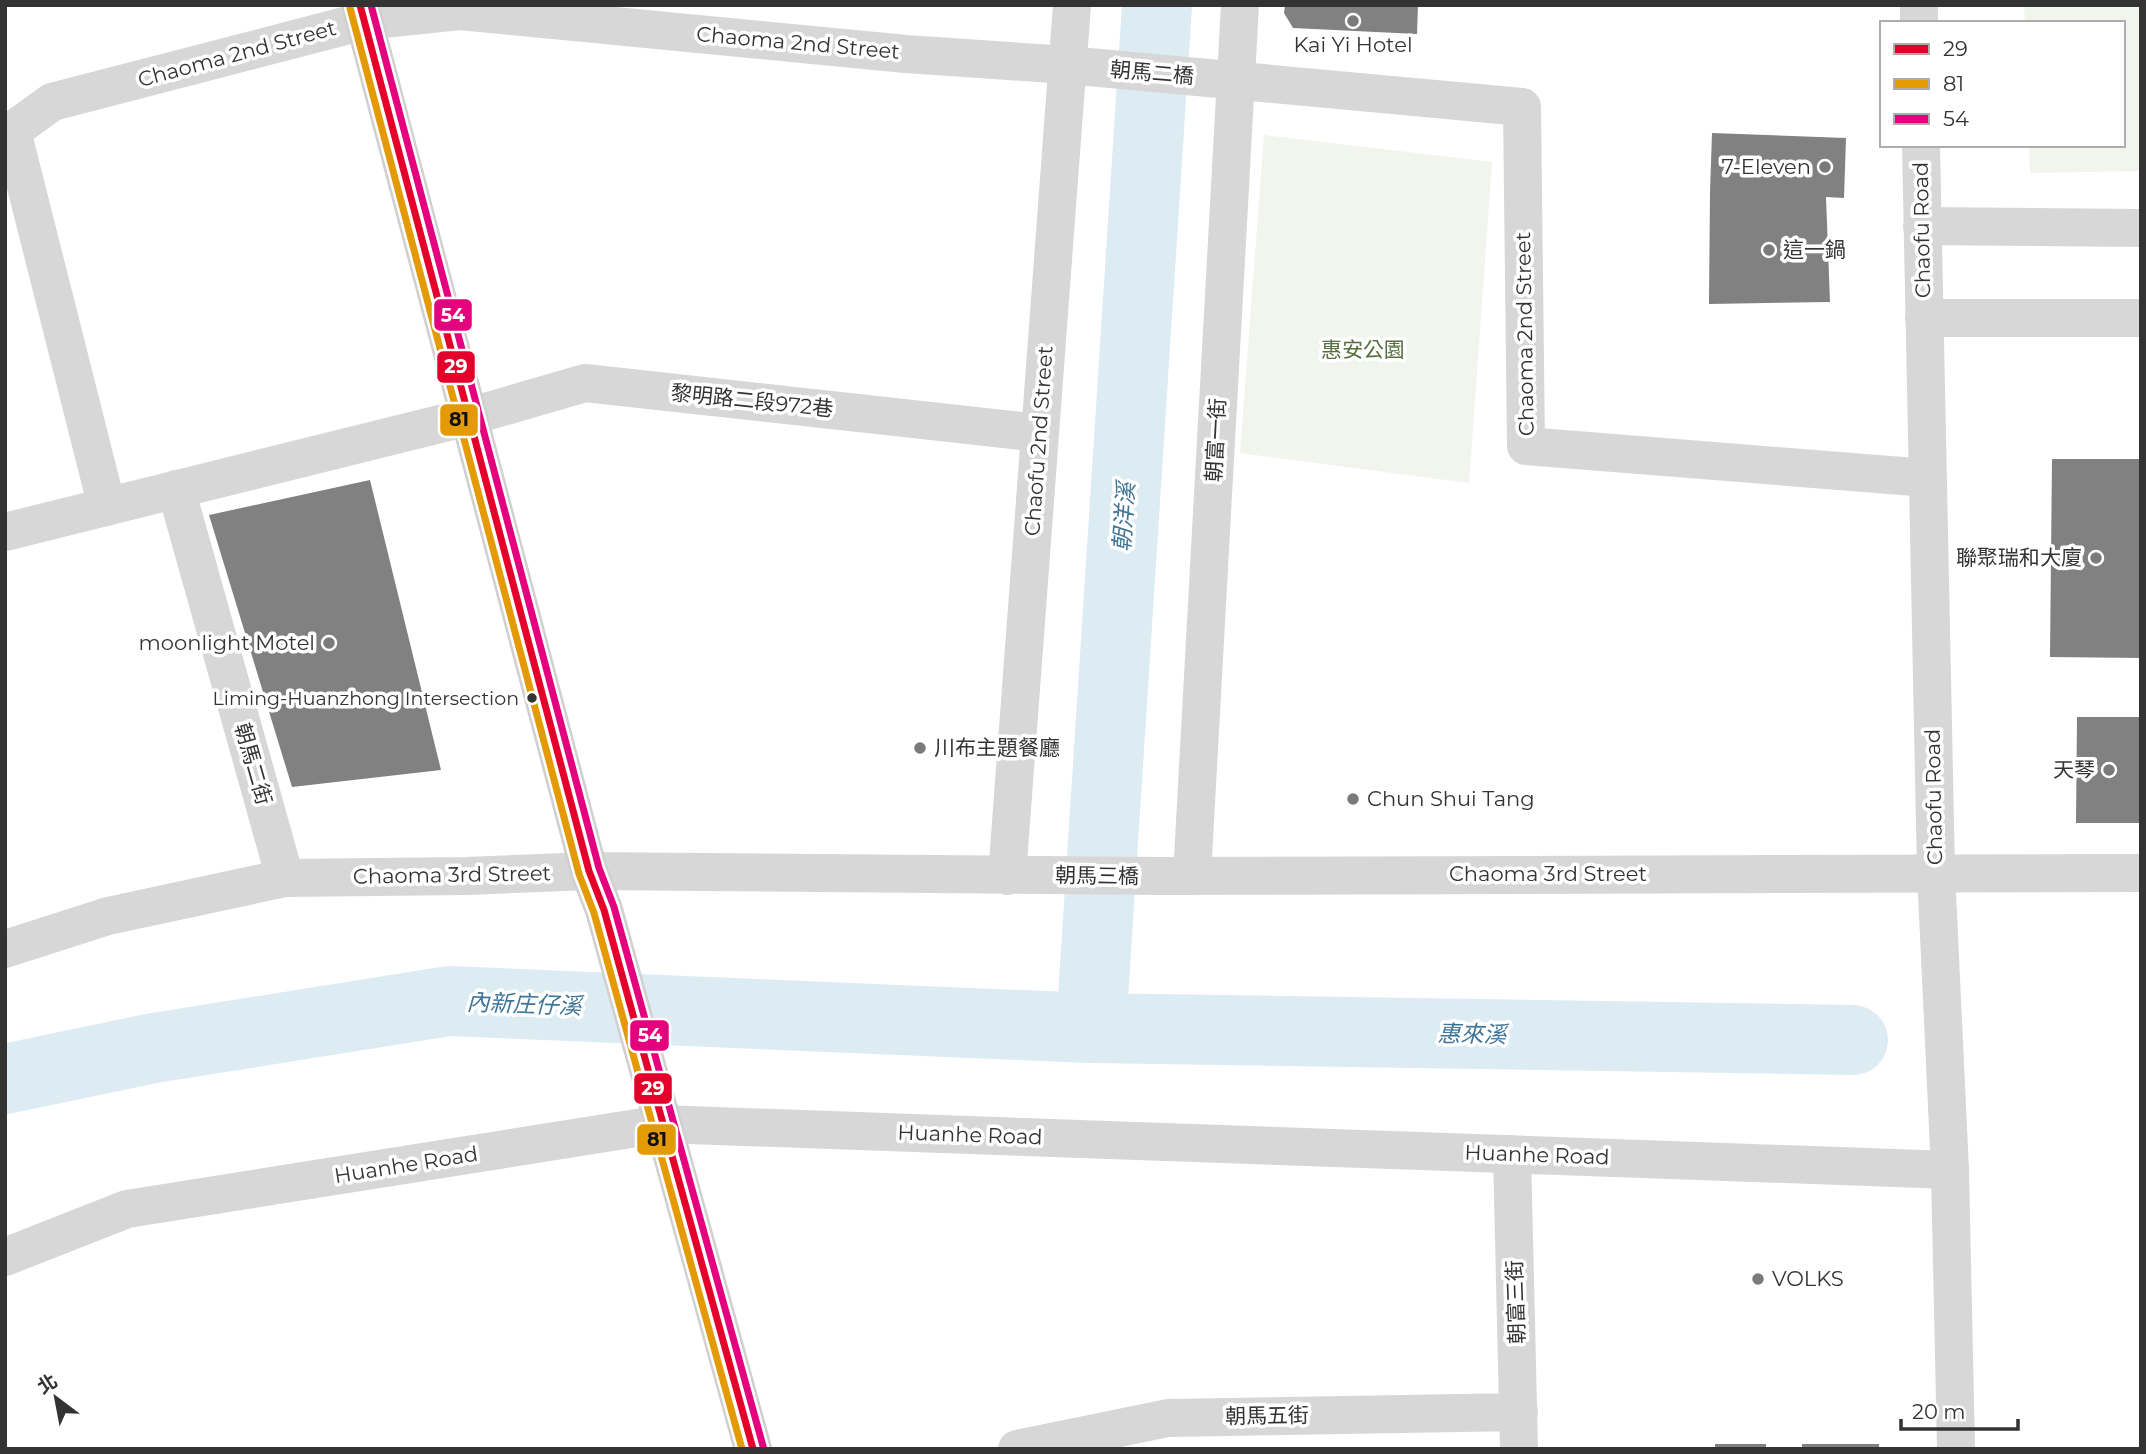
<svg xmlns="http://www.w3.org/2000/svg" width="2146" height="1454" font-family="Montserrat,'Noto Sans TC',sans-serif">
  <rect width="100%" height="100%" fill="#fff"/>
  <!-- green -->
  <path fill="#f1f5ed" d="M 2024,5 L 2141,5 L 2141,171 L 2030,173 L 2029,145 L 2123,145 L 2123,23 L 2025,23 Z
    M 1264,135 L 1492,162 L 1469,483 L 1240,453 Z"/>
  <g fill="none" stroke-linecap="round" stroke-linejoin="round">
    <!-- river -->
    <path stroke="#ddebf3" stroke-width="70" d="M 1091,1028 L 1157,5
      M 5,1079 L 154,1048 L 449,1001 L 1091,1028 L 1853,1040"/>
  </g>
  <!-- building -->
  <path fill="#818181" d="M 1285,5 L 1418,5 L 1417,34 L 1293,28 L 1284,13 Z
    M 1712,133 L 1846,138 L 1844,198 L 1826,197 L 1830,302 L 1709,304 L 1710,192 Z
    M 2052,459 L 2141,459 L 2141,658 L 2050,657 Z
    M 370,480 L 441,770 L 292,787 L 209,515 Z
    M 2077,717 L 2141,717 L 2141,823 L 2076,823 Z
    M 1715,1444 L 1766,1444 L 1766,1449 L 1715,1449 Z
    M 1802,1444 L 1879,1444 L 1879,1449 L 1802,1449 Z"/>
  <g fill="none" stroke-linecap="round" stroke-linejoin="round">
    <!-- minor -->
    <path stroke="#d7d7d7" stroke-width="38" d="M 176,489 L 285,878
      M 107,507 L 12,131 L 52,102 L 364,21 L 460,11 L 906,54 L 1067,65 L 1522,107 L 1526,446 L 1927,478
      M 5,532 L 468,417 L 585,383 L 1040,433
      M 1007,876 L 1072,5
      M 1192,876 L 1240,5
      M 5,949 L 108,916 L 285,878 L 466,876 L 589,871 L 1161,876 L 2141,873
      M 1512,1154 L 1519,1449
      M 5,1257 L 127,1209 L 662,1124 L 1950,1170
      M 1017,1449 L 1168,1418 L 1519,1412"/>
    <!-- tertiary -->
    <path stroke="#d7d7d7" stroke-width="38" d="M 1919,5 L 1919,23
      M 1921,145 L 1936,872 L 1950,1170 L 1956,1449
      M 1922,226 L 2141,228
      M 1924,318 L 2141,318"/>
    <!-- secondary -->
    <path stroke="#d0d0d0" stroke-width="38" d="M 360,5 L 589,871 L 604,910 L 753,1449"/>
    <defs>
      <path id="bus-1" d="M 360,5 L 589,871 L 604,910 L 753,1449"/>
      <path id="bus-2" d="M 350,8 L 579,874 L 594,913 L 742,1449"/>
      <path id="bus-3" d="M 371,5 L 599,868 L 614,907 L 763,1446"/>
    </defs>
    <!-- bus-1 casing -->
    <use href="#bus-1" stroke="#fff" stroke-width="12"/>
    <!-- bus-2 casing -->
    <use href="#bus-2" stroke="#fff" stroke-width="12"/>
    <!-- bus-3 casing -->
    <use href="#bus-3" stroke="#fff" stroke-width="12"/>
    <!-- bus-1 -->
    <use href="#bus-1" stroke="#e4002b" stroke-width="7"/>
    <!-- bus-2 -->
    <use href="#bus-2" stroke="#e39a05" stroke-width="7"/>
    <!-- bus-3 -->
    <use href="#bus-3" stroke="#e5007d" stroke-width="7"/>
  </g>
  <!-- markers -->
  <g fill="#7a7a7a" stroke="#fff" stroke-width="2.5">
    <circle cx="1353" cy="21" r="7"/>
    <circle cx="1825" cy="167" r="7"/>
    <circle cx="1769" cy="250" r="7"/>
    <circle cx="2096" cy="558" r="7"/>
    <circle cx="329" cy="643" r="7"/>
    <circle cx="920" cy="748" r="7"/>
    <circle cx="2109" cy="770" r="7"/>
    <circle cx="1353" cy="799" r="7"/>
    <circle cx="1758" cy="1279" r="7"/>
  </g>
  <circle fill="#333" stroke="#fff" stroke-width="2.5" cx="532" cy="698" r="6"/>
  <g text-anchor="middle" stroke-width="7" stroke-linejoin="round" paint-order="stroke">
    <!-- bus labels -->
    <g font-size="19" fill="#333" stroke="#fff" text-anchor="end">
      <text x="519" y="705">Liming-Huanzhong Intersection</text>
    </g>
    <!-- street labels -->
    <g font-size="21" fill="#333" stroke="#fff">
      <text transform="translate(798 43) rotate(5)" y="7">Chaoma 2nd Street</text>
      <text transform="translate(237 54) rotate(-15)" y="7">Chaoma 2nd Street</text>
      <text transform="translate(1152 73) rotate(5)" y="7">朝馬二橋</text>
      <text transform="translate(1922 230) rotate(-91)" y="7">Chaofu Road</text>
      <text transform="translate(1525 334) rotate(-91)" y="7">Chaoma 2nd Street</text>
      <text transform="translate(752 401) rotate(6)" y="7">黎明路二段972巷</text>
      <text transform="translate(1216 440) rotate(-87)" y="7">朝富一街</text>
      <text transform="translate(1039 441) rotate(-86)" y="7">Chaofu 2nd Street</text>
      <text transform="translate(253 764) rotate(74)" y="7">朝馬二街</text>
      <text transform="translate(1934 797) rotate(-91)" y="7">Chaofu Road</text>
      <text x="1548" y="881">Chaoma 3rd Street</text>
      <text transform="translate(452 875) rotate(-1)" y="7">Chaoma 3rd Street</text>
      <text transform="translate(1097 876) rotate(1)" y="7">朝馬三橋</text>
      <text transform="translate(970 1135) rotate(2)" y="7">Huanhe Road</text>
      <text transform="translate(1537 1155) rotate(2)" y="7">Huanhe Road</text>
      <text transform="translate(406 1165) rotate(-9)" y="7">Huanhe Road</text>
      <text transform="translate(1516 1302) rotate(-92)" y="7">朝富三街</text>
      <text transform="translate(1267 1416) rotate(-1)" y="7">朝馬五街</text>
    </g>
    <!-- poi labels -->
    <g font-size="21" fill="#333" stroke="#fff" text-anchor="end">
      <text x="1353" y="52" text-anchor="middle">Kai Yi Hotel</text>
      <text x="1811" y="174">7-Eleven</text>
      <text x="1783" y="257" text-anchor="start">這一鍋</text>
      <text x="2082" y="565">聯聚瑞和大廈</text>
      <text x="315" y="650">moonlight Motel</text>
      <text x="934" y="755" text-anchor="start">川布主題餐廳</text>
      <text x="2095" y="777">天琴</text>
      <text x="1367" y="806" text-anchor="start">Chun Shui Tang</text>
      <text x="1772" y="1286" text-anchor="start">VOLKS</text>
    </g>
    <!-- park labels -->
    <g font-size="21" fill="#56703f" stroke="#fff">
      <text x="1363" y="357">惠安公園</text>
    </g>
    <!-- water labels -->
    <g font-size="23" font-style="italic" fill="#3f7597" stroke="#fff">
      <text transform="translate(1124 517) rotate(-86)" y="8">朝洋溪</text>
      <text transform="translate(524 1004) rotate(2)" y="8">內新庄仔溪</text>
      <text transform="translate(1472 1034) rotate(1)" y="8">惠來溪</text>
    </g>
  </g>
  <g stroke="#fff" stroke-width="2.5">
    <rect x="433" y="298" width="40" height="34" rx="7" fill="#e5007d"/>
    <rect x="436" y="350" width="40" height="34" rx="7" fill="#e4002b"/>
    <rect x="439" y="403" width="40" height="34" rx="7" fill="#e39a05"/>
    <rect x="629" y="1019" width="41" height="33" rx="7" fill="#e5007d"/>
    <rect x="633" y="1072" width="40" height="33" rx="7" fill="#e4002b"/>
    <rect x="636" y="1123" width="41" height="33" rx="7" fill="#e39a05"/>
  </g>
  <g font-size="19" text-anchor="middle" font-weight="bold" fill="#fff">
    <text x="453" y="322">54</text>
    <text x="456" y="373">29</text>
    <text x="650" y="1042">54</text>
    <text x="653" y="1095">29</text>
  </g>
  <g font-size="19" text-anchor="middle" font-weight="bold" fill="#111">
    <text x="459" y="426">81</text>
    <text x="657" y="1146">81</text>
  </g>
  <!-- border -->
  <rect width="2146" height="1454" fill="none" stroke="#333333" stroke-width="14"/>
  <!-- legend -->
  <rect x="1880" y="21" width="245" height="126" fill="#ffffff" stroke="#adadad" stroke-width="2"/>
  <rect x="1894" y="44" width="35" height="10" fill="#e4002b" stroke="#adadad" stroke-width="2"/>
  <text x="1943" y="56" font-size="21" fill="#333333">29</text>
  <rect x="1894" y="79" width="35" height="10" fill="#e39a05" stroke="#adadad" stroke-width="2"/>
  <text x="1943" y="91" font-size="21" fill="#333333">81</text>
  <rect x="1894" y="114" width="35" height="10" fill="#e5007d" stroke="#adadad" stroke-width="2"/>
  <text x="1943" y="126" font-size="21" fill="#333333">54</text>
  <!-- north arrow -->
  <g transform="translate(56 1398) rotate(328)" stroke="#ffffff" stroke-width="5" paint-order="stroke">
  <path d="M0-5L12 26L0 18L-12 26Z" fill="#333333"/>
  <text y="-10" font-size="19" font-weight="bold" text-anchor="middle" fill="#333333">北</text>
  </g>
  <!-- scale -->
  <path d="M1901 1419v10h117v-10" fill="none" stroke="#333333" stroke-width="3.5"/>
  <text x="1912" y="1419" font-size="21" fill="#333333" stroke="#ffffff" stroke-width="5" paint-order="stroke">20 m</text>
</svg>
